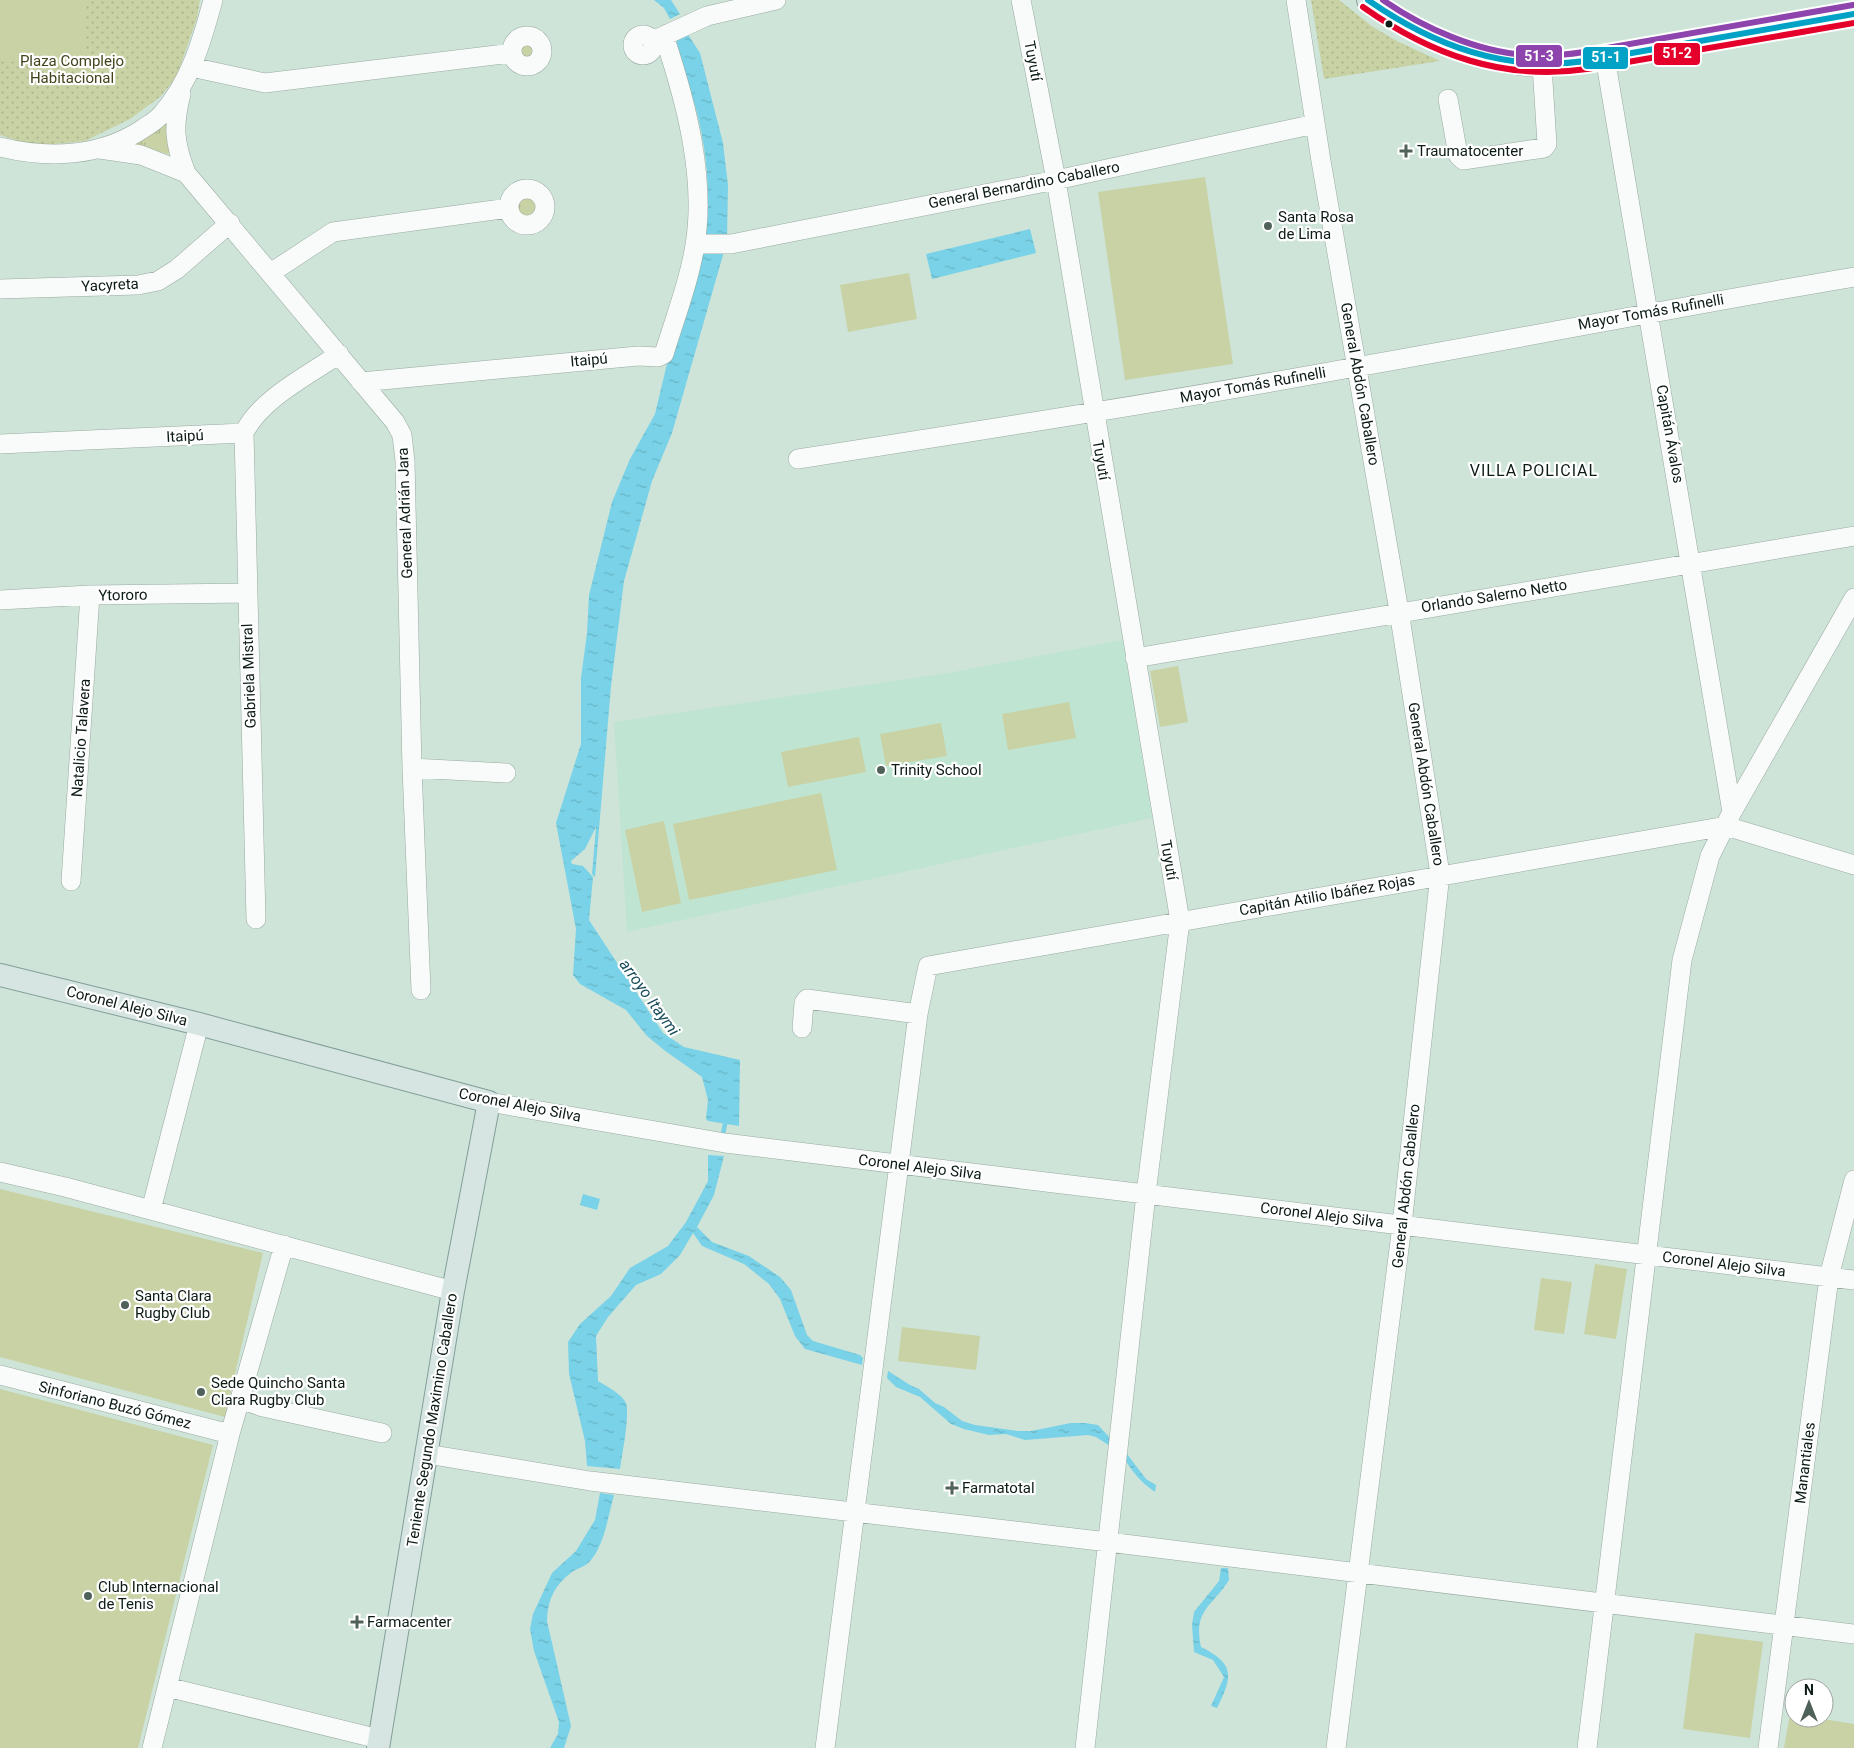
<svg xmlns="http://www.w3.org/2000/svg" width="1854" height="1748" font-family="Roboto,sans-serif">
  <defs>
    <pattern id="grass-tufts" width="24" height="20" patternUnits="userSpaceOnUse" patternTransform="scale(1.25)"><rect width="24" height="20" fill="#c8d2a4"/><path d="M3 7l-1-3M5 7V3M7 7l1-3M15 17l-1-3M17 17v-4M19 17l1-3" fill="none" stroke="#abb48c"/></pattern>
    <pattern id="park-dots" width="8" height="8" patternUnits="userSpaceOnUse" patternTransform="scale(1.25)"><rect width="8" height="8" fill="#c8d2a4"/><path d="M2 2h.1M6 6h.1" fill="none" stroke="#abb48c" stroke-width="1.8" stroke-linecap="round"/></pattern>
    <pattern id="water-ripples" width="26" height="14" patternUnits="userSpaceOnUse" patternTransform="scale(1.25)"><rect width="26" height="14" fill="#79d2e7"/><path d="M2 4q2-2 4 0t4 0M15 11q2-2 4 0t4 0" fill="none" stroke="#67b4c5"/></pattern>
  </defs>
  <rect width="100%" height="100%" fill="#cee4d9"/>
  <!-- built -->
  <path fill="#c0e4d2" d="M 1123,640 L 1152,818 L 627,932 L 614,722 L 948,673 Z"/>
  <!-- grass -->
  <path fill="url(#grass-tufts)" d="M519 51a8 8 0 1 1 16 0a8 8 0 1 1-16 0Z
    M 168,121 L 171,152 L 168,154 L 134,144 Z
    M517 207a10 10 0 1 1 20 0a10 10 0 1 1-20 0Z"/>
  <!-- park -->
  <path fill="url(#park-dots)" d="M 0,0 L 200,0 L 197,18 L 176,78 L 160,97 L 130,119 L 85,141 L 34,146 L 0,135 Z
    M 1311,0 L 1339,0 L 1373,27 L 1397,41 L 1440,61 L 1324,79 Z"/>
  <!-- pitch -->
  <path fill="#c8d2a4" d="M 0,0 L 84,0 L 85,61 L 0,62 Z
    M 1205,177 L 1233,364 L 1125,380 L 1098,192 Z
    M 909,273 L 917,319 L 848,332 L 840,285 Z
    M 1178,666 L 1188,722 L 1160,727 L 1150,671 Z
    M 1069,702 L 1076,738 L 1008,750 L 1002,714 Z
    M 941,723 L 947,756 L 886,766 L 880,734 Z
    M 859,737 L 866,772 L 788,787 L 781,752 Z
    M 821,793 L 837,870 L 689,900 L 673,824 Z
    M 664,821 L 681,903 L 642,912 L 625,830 Z
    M 0,1189 L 263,1253 L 225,1417 L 0,1357 Z
    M 1595,1264 L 1627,1269 L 1616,1339 L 1584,1334 Z
    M 1541,1278 L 1572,1282 L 1564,1334 L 1534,1330 Z
    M 902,1327 L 980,1336 L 976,1370 L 898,1361 Z
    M 0,1389 L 213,1445 L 138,1748 L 0,1748 Z
    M 1695,1633 L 1763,1642 L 1750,1738 L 1683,1729 Z
    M 1790,1714 L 1794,1714 L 1794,1718 L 1817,1718 L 1854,1724 L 1854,1748 L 1784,1748 Z"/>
  <!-- water -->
  <path fill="url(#water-ripples)" d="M 654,0 L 671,0 L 680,14 L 670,19 L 664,8 Z
    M 687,33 L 700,53 L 723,143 L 728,185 L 727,239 L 705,239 C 712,191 706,141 692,95 C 686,75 678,58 676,37 Z
    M 1030,229 L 1036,253 L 932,279 L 926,254 Z
    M 704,248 L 725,248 L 672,433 L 652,481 L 624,581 L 611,686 L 595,877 L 592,874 L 596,827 L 585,849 L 571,861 L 572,864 L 583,866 L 593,877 L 589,920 L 663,1033 L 684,1047 L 740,1060 L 739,1126 L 708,1121 L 706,1119 L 708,1100 L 702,1077 L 664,1050 L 647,1036 L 626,1010 L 580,984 L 573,975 L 576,929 L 556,823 L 581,744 L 581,678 L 587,633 L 589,595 L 612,502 L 630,459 L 655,414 L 676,326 Z
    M 708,1155 L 724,1156 L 714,1195 L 697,1227 L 712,1242 L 749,1256 L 780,1277 L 791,1290 L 807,1335 L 813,1341 L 860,1355 L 863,1358 L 862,1365 L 805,1349 L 795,1336 L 780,1299 L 769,1284 L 744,1264 L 702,1246 L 693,1233 L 680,1255 L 661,1274 L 636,1285 L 608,1317 L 596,1336 L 598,1381 C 606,1386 622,1394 626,1403 C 630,1415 622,1455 620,1469 L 587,1466 L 585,1441 L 569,1374 L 568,1342 L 580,1324 L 611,1296 L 630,1268 L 668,1246 L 686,1222 L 708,1181 Z
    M 583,1194 L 600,1199 L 597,1210 L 580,1205 Z
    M 888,1371 L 910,1385 L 919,1389 L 935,1403 L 944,1407 L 962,1421 L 975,1425 L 1018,1431 L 1031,1431 L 1071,1423 L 1085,1423 L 1098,1425 L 1111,1439 L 1110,1446 L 1096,1437 L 1088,1435 L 1025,1440 L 1006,1434 L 989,1435 L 964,1429 L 951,1424 L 920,1397 L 896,1387 L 887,1378 Z
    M 1127,1454 L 1146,1479 L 1156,1485 L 1155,1492 C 1142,1483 1134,1474 1126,1461 Z
    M 600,1493 L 614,1495 C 608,1516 605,1543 591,1560 C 587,1566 578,1568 572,1572 C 555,1584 547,1601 547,1621 L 571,1726 L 564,1748 L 550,1748 L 558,1734 L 559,1722 L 534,1651 L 530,1629 L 533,1614 L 552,1573 L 576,1551 L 595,1520 Z
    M 1221,1568 L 1228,1568 L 1229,1580 C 1212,1607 1193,1610 1201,1647 C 1235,1664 1233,1676 1217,1708 L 1211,1706 L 1224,1677 L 1213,1660 L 1194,1652 L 1192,1625 L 1194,1612 L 1219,1581 Z"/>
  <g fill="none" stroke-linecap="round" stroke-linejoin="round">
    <!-- stream -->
    <path stroke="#79d2e7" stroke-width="4.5" d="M 722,1139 L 726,1119"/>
    <defs>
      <path id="minor" d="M 1021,0 L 1056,180 L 1180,921 L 1146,1194 L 1085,1748
        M 1296,0 L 1321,161 L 1399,611 L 1440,874 L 1402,1225 L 1336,1748
        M633 45a10 10 0 1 1 20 0a10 10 0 1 1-20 0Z
        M512 51a15 15 0 1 1 30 0a15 15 0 1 1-30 0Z
        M 657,39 L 707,16 L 776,0
        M 1605,57 L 1732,812
        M 191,67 L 265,83 L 512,53
        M 181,94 C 173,126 174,142 186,173
        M 1448,99 L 1458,155 L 1463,160 L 1544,148 L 1547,144 L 1542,65
        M 0,147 C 48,159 102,157 144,128 C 150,124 157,120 162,114 C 190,82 202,41 213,0
        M 100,149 L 141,155 L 186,173 L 395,422 L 402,435 L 405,461 L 412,768 L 421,990
        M509 207a18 18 0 1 1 36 0a18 18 0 1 1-36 0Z
        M 695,244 L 731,244 L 1056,180 L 1315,124
        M 272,272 L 333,232 L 509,208
        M 0,289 L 138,285 L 158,281 L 177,269 L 230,223
        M 361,382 L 638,356 L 658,357 L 664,354 C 675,318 689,282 695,245 C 706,178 686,102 665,39 L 667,34
        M 244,433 L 256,919
        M 0,444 L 244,433 C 260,399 309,375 339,354
        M 798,459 C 984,430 1170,401 1356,367 C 1522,338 1688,305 1854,277
        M 0,600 L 90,595 L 246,593
        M 1135,658 L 1854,536
        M 412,768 L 506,773
        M 71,881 L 90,595
        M 802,1028 L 804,1003 L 807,999 L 918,1014
        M 489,1102 L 725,1143 L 1854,1280
        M 0,1172 L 65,1187 L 453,1291
        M 151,1210 L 199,1024
        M 0,1375 L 230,1434
        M 240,1399 L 263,1407 L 382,1433
        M 427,1454 L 590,1481 L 1108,1542 L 1854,1634
        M 167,1687 L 379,1739
        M 152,1748 L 230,1434 L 284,1245
        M 825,1748 L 918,1014 L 928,966 L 1726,826 L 1854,865
        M 1587,1748 L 1682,960 L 1710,856 L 1732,812 L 1854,598
        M 1768,1748 L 1829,1277 L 1854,1180"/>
      <path id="major" d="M 1368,0 C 1407,31 1494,67 1543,65 C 1581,64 1619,54 1656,48 C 1722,37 1788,25 1854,14
        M 0,975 L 199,1024 L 489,1102 L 453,1291 L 378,1748"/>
    </defs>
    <!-- minor casing -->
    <use href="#minor" stroke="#99aaa1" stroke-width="20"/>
    <!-- major casing -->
    <use href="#major" stroke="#829f99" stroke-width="24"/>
    <!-- minor -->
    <use href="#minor" stroke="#f8fbf9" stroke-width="19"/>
    <!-- major -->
    <use href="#major" stroke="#d6e5e2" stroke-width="22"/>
    <defs>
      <path id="bus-1" d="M 1368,0 C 1434,46 1505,72 1586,61 L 1854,14"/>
      <path id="bus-2" d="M 1363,7 C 1431,55 1504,81 1587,69 L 1854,23"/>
      <path id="bus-3" d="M 1383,0 C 1423,28 1478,52 1526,55 C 1546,57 1565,55 1584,52 L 1853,5"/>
    </defs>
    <!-- bus-1 casing -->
    <use href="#bus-1" stroke="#fff" stroke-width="10"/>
    <!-- bus-2 casing -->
    <use href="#bus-2" stroke="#fff" stroke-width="10"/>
    <!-- bus-3 casing -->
    <use href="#bus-3" stroke="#fff" stroke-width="10"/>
    <!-- bus-1 -->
    <use href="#bus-1" stroke="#01a2c5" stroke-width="6"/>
    <!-- bus-2 -->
    <use href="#bus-2" stroke="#e4002b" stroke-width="6"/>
    <!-- bus-3 -->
    <use href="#bus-3" stroke="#8e44ad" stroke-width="6"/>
  </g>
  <!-- markers -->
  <circle fill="#0c1b14" stroke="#fff" stroke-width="2" cx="1389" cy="24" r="4.5"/>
  <g fill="#506159" stroke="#fff" stroke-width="2">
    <path d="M1403.5 143.5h5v5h5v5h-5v5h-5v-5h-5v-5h5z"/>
    <circle cx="1268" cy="226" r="5"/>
    <circle cx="881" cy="770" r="5"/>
    <circle cx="125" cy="1305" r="5"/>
    <circle cx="201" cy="1392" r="5"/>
    <path d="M949.5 1480.5h5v5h5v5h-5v5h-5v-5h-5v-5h5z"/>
    <circle cx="88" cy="1596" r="5"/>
    <path d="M354.5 1614.5h5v5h5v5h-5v5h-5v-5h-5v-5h5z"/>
  </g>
  <g text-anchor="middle" stroke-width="4.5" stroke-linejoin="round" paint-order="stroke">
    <!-- park labels -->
    <g font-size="15" fill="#44431c" stroke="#fff">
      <text x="72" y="66">Plaza Complejo<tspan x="72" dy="17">Habitacional</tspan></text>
    </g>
    <!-- street labels -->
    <g font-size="15" fill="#0c1b14" stroke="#fff">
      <text transform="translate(1033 61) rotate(79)" y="5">Tuyutí</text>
      <text transform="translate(1024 185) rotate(-11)" y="5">General Bernardino Caballero</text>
      <text transform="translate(110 285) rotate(-3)" y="5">Yacyreta</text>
      <text transform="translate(1651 312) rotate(-10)" y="5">Mayor Tomás Rufinelli</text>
      <text transform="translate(589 360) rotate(-5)" y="5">Itaipú</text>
      <text transform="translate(1360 384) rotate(80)" y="5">General Abdón Caballero</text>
      <text transform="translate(1253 385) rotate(-10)" y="5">Mayor Tomás Rufinelli</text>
      <text transform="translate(1670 434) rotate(80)" y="5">Capitán Ávalos</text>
      <text transform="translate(185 436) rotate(-3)" y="5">Itaipú</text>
      <text transform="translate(1101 460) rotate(80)" y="5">Tuyutí</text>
      <text transform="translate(405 513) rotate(-92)" y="5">General Adrián Jara</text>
      <text transform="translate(123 595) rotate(-1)" y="5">Ytororo</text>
      <text transform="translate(1494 596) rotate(-9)" y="5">Orlando Salerno Netto</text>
      <text transform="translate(249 676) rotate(-92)" y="5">Gabriela Mistral</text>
      <text transform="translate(81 738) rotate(-86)" y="5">Natalicio Talavera</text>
      <text transform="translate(1426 784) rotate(81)" y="5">General Abdón Caballero</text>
      <text transform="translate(1169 860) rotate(80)" y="5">Tuyutí</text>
      <text transform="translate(1327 895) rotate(-10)" y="5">Capitán Atilio Ibáñez Rojas</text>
      <text transform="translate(127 1006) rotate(14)" y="5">Coronel Alejo Silva</text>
      <text transform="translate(520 1105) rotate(11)" y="5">Coronel Alejo Silva</text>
      <text transform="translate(920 1167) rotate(7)" y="5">Coronel Alejo Silva</text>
      <text transform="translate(1406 1186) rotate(-84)" y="5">General Abdón Caballero</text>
      <text transform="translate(1322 1215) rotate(7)" y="5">Coronel Alejo Silva</text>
      <text transform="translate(1724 1264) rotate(7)" y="5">Coronel Alejo Silva</text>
      <text transform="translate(115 1405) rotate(14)" y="5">Sinforiano Buzó Gómez</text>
      <text transform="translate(432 1420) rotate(-81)" y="5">Teniente Segundo Maximino Caballero</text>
      <text transform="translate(1805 1463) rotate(-83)" y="5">Manantiales</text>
    </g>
    <!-- poi labels -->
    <g font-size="15" fill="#0c1b14" stroke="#fff" text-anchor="start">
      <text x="1417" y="156">Traumatocenter</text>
      <text x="1278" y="222">Santa Rosa<tspan x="1278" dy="17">de Lima</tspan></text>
      <text x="891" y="775">Trinity School</text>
      <text x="135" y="1301">Santa Clara<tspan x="135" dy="17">Rugby Club</tspan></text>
      <text x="211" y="1388">Sede Quincho Santa<tspan x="211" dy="17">Clara Rugby Club</tspan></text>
      <text x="962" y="1493">Farmatotal</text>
      <text x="98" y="1592">Club Internacional<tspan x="98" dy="17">de Tenis</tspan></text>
      <text x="367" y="1627">Farmacenter</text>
    </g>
    <!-- neighbourhood labels -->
    <g font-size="16" letter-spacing="1" fill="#0c1b14" stroke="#fff">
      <text x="1534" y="476">VILLA POLICIAL</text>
    </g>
    <!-- water labels -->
    <g font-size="16" font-style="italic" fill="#194c5a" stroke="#fff">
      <text transform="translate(650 997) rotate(54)" y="6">arroyo Itaymi</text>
    </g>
  </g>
  <g stroke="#fff" stroke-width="2">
    <rect x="1653" y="42" width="48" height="24" rx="5" fill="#e4002b"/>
    <rect x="1515" y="44" width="48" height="24" rx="5" fill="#8e44ad"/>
    <rect x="1582" y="46" width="47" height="24" rx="5" fill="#01a2c5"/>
  </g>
  <g font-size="14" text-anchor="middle" font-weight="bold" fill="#fff">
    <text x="1677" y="58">51-2</text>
    <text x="1539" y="61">51-3</text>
    <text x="1606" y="62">51-1</text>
  </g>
  <!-- north arrow -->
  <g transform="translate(1809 1703)"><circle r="24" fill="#ffffff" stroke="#9ea4a1"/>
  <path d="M0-4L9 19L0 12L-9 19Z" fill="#506159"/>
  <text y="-8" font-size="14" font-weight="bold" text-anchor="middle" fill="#0c1b14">N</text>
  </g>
</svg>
